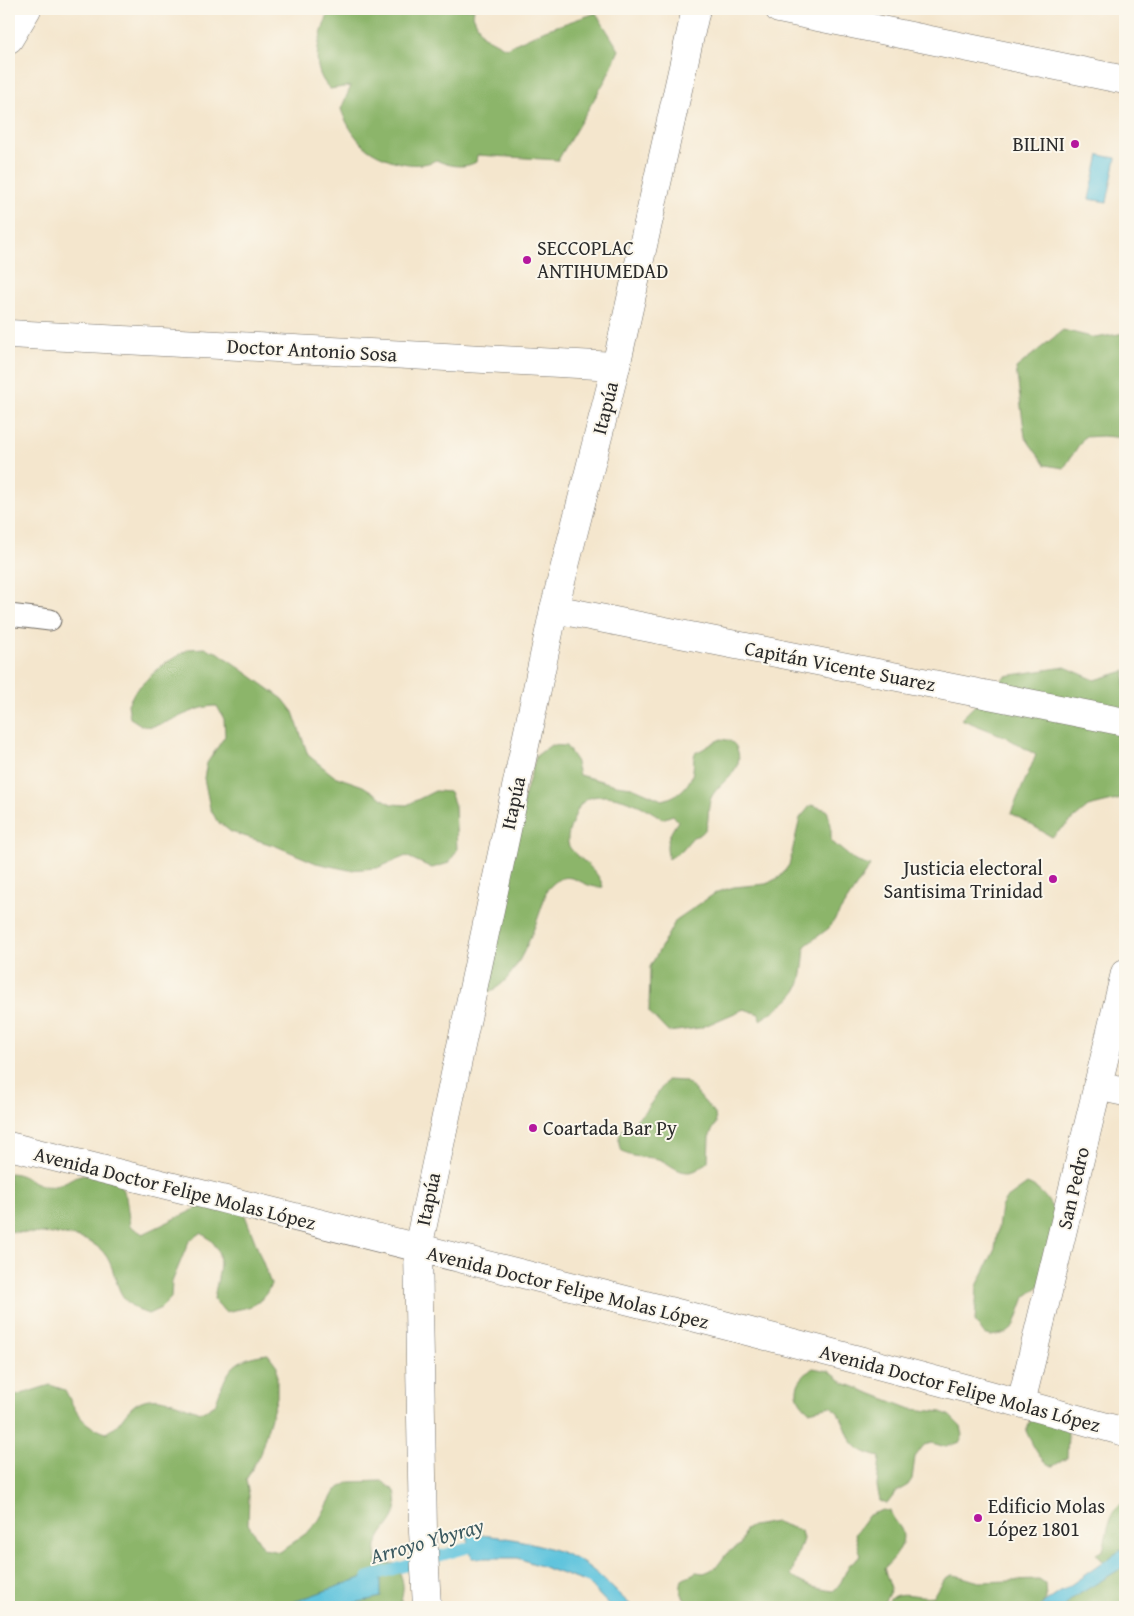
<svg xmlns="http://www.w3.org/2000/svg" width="1134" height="1616" font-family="'Gentium Book Plus',serif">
  <rect width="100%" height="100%" fill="#fbf7ec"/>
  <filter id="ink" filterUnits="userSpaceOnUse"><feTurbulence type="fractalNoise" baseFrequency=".02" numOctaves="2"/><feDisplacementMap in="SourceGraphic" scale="10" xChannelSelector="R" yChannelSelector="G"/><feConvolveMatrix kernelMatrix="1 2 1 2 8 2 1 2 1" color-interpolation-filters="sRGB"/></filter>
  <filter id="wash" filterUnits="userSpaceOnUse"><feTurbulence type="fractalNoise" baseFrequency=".0096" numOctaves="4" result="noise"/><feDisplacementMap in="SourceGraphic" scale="20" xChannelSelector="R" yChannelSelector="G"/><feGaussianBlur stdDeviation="1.12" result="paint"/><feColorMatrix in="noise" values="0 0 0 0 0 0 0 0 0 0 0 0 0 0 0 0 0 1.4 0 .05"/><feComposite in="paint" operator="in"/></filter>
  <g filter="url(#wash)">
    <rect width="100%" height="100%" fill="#f4e6cd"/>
    <!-- forest -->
    <path fill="#8cb56b" stroke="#5c704b" d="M 330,9 L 474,9 L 473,15 L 482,35 L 506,48 L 545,30 L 596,13 L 619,50 L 606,79 L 558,160 L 477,155 L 476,162 C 464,169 449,166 436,160 C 416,171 380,160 363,145 C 353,135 345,121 341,109 L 351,86 L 330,89 C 307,66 320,36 330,9 Z
      M 1063,330 L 1095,338 L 1125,333 L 1125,438 L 1103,436 L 1084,437 L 1064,468 L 1045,465 L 1025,437 L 1016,368 Z
      M 205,648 L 219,653 L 283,699 L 293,712 L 308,755 L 334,776 L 363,786 L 391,804 L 407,805 L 435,791 L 450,792 L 455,806 L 457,850 L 449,863 L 432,868 L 406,856 L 377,868 L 349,870 L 316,863 L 276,846 L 231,832 L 217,821 L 210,808 L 204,778 L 207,763 L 225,736 L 224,719 L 217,706 C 193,705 162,730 144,726 C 140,725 134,720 130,718 L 128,704 L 135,691 L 161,666 L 189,649 Z
      M 1065,667 L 1095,680 L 1125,671 L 1125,798 L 1088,807 L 1052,837 L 1011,813 L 1036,755 L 1006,737 L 961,719 L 1005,676 Z
      M 721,739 C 728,740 734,741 737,749 C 746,771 718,782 711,798 C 705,813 714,833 693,837 L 682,850 L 669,859 C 664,842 669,835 678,821 L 673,815 L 662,819 C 647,806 598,784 581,804 C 578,808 576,813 574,818 C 571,825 567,835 568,843 C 569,854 598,866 603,887 C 580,890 570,862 547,890 C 539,917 517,986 487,992 L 474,973 L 536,756 L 551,745 L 566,746 L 575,759 L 579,775 L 616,785 L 632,787 L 662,800 C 677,797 691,786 693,770 C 694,764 693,759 695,753 C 705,749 711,743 721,739 Z
      M 811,805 L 827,810 L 831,825 L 831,841 L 855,861 L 870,866 L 829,928 L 805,946 C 801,995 800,993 760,1020 L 759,1014 L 744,1009 L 700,1028 L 668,1032 L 649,1012 L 650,967 L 676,920 L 717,892 L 734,887 L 766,884 L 780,877 L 789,865 L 800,818 Z
      M 667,1080 L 684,1081 L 690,1085 L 715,1114 L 716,1123 L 709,1137 L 708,1161 C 703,1166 696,1172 688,1172 C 677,1172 670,1164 661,1160 C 648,1154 616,1163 619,1138 C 620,1127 633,1123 639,1117 C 650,1107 658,1092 667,1080 Z
      M 9,1173 C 23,1173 32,1183 45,1186 C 64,1189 71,1173 89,1174 C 98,1174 110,1180 119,1183 L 126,1197 L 130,1226 L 143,1234 L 214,1200 L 243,1210 L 271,1284 C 261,1308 248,1307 225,1312 L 214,1299 C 218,1271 230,1250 201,1233 L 189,1241 L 172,1282 L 171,1298 L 161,1308 L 148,1314 C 105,1300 124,1264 95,1245 C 70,1229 37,1236 9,1231 Z
      M 1027,1184 C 1050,1192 1057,1219 1066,1240 L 1051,1277 L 1025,1297 L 1014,1327 L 1007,1333 L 991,1336 L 984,1334 L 975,1321 L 977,1286 L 995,1249 L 1001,1207 L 1006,1199 Z
      M 268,1354 L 277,1366 L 277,1397 L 260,1454 L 246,1480 L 249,1495 L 248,1524 L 264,1549 L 280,1552 L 308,1532 L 319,1520 L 335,1491 L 349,1482 L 382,1481 L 395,1491 C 402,1522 384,1522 376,1546 C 375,1550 377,1557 377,1562 L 395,1564 C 405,1580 405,1590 399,1607 L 9,1607 L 9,1398 L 50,1385 L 65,1390 C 77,1413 80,1424 106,1433 C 120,1424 118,1423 128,1411 C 149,1387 176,1404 201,1412 L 215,1405 C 227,1372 230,1358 268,1354 Z
      M 813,1368 L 829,1371 L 844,1383 L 911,1409 L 942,1412 L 950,1416 L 961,1427 L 963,1435 L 960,1442 L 946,1447 L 932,1443 L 924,1445 L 915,1457 L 912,1479 L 908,1485 L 896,1492 L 887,1504 L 880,1501 L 877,1486 L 880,1457 C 838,1448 854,1424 831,1406 L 809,1411 C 790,1395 795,1381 813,1368 Z
      M 1042,1415 L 1066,1429 L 1068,1433 L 1067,1458 L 1053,1466 C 1041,1465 1031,1441 1026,1431 L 1030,1421 Z
      M 1125,1500 L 1125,1556 L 1103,1563 L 1096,1554 L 1103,1550 C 1108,1532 1108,1511 1125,1500 Z
      M 883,1510 L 890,1511 C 893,1519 897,1522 901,1529 C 908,1542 894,1560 884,1568 L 891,1589 L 882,1607 L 696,1607 C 684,1602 678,1593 682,1580 L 696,1572 L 704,1573 L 711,1570 L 718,1565 L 727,1553 L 740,1545 L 745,1530 L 752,1526 L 776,1522 L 801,1531 L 803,1539 L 791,1575 C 801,1585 818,1589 833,1591 L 839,1586 L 849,1565 L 861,1556 L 855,1534 L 869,1515 Z
      M 1125,1563 L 1125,1607 L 1055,1607 Z
      M 952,1575 C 963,1576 970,1580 980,1582 L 1039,1580 L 1045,1584 L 1046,1600 L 1040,1607 L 886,1607 C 892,1585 917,1599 933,1596 C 940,1587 940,1579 952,1575 Z"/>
    <!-- water -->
    <path fill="#60c4dd" stroke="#467884" d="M 1099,155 L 1116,158 L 1107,202 L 1089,199 Z
      M 467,1534 C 505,1536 554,1544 586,1565 C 603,1577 618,1594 633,1607 L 611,1607 L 588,1583 L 518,1558 L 472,1558 Z
      M 1125,1547 L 1125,1566 L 1073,1598 L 1063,1607 L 1039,1607 Z
      M 381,1571 L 381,1597 L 336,1607 L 279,1607 Z"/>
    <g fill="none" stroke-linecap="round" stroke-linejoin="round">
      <!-- stream -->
      <path stroke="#60c4dd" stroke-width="11" d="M 368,1577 L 484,1543"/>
    </g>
  </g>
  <g filter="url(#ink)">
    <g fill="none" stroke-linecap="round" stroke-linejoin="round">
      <defs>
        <path id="lane" d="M 9,615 L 50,620"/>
        <path id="street" d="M 779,9 L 1125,80
          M 9,39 L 27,9
          M 9,334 L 616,366
          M 554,609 L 1125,722
          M 1097,1086 L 1125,1092
          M 1021,1403 L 1125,973"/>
        <path id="secondary" d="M 9,1146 C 381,1239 755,1329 1125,1432
          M 427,1607 L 423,1531 L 418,1248 L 554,609 L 616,366 L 696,9"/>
      </defs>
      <!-- lane casing -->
      <use href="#lane" stroke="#716c64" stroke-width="23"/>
      <!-- street casing -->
      <use href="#street" stroke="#716c64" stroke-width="29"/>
      <!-- secondary casing -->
      <use href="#secondary" stroke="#716c64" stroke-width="29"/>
      <!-- lane -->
      <use href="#lane" stroke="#fff" stroke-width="21"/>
      <!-- street -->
      <use href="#street" stroke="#fff" stroke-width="28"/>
      <!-- secondary -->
      <use href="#secondary" stroke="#fff" stroke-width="28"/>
    </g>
  </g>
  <!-- markers -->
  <g fill="#b5179e" stroke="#fbf7ec" stroke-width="2">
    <circle cx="1075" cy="144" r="5"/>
    <circle cx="527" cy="260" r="5"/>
    <circle cx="1053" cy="879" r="5"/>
    <circle cx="533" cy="1128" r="5"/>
    <circle cx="978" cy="1518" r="5"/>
  </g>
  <g text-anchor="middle" stroke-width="4" stroke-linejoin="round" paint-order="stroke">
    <!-- poi labels -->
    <g font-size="20" fill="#2b2b2b" stroke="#fbf7ec" text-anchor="start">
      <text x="1065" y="151" text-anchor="end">BILINI</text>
      <text x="537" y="255">SECCOPLAC<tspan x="537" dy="23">ANTIHUMEDAD</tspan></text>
      <text x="1043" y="875" text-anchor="end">Justicia electoral<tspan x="1043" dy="23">Santisima Trinidad</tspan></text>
      <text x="543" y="1135">Coartada Bar Py</text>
      <text x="988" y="1513">Edificio Molas<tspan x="988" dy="23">López 1801</tspan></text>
    </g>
    <!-- street labels -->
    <g font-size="20" fill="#2b2b2b" stroke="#fbf7ec">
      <text transform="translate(312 350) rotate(3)" y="7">Doctor Antonio Sosa</text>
      <text transform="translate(605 408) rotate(-76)" y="7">Itapúa</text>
      <text transform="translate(840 666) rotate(11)" y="7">Capitán Vicente Suarez</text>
      <text transform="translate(513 803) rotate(-78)" y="7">Itapúa</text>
      <text transform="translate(175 1188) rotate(14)" y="7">Avenida Doctor Felipe Molas López</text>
      <text transform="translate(1073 1188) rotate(-77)" y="7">San Pedro</text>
      <text transform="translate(428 1199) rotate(-78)" y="7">Itapúa</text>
      <text transform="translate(568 1287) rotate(14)" y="7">Avenida Doctor Felipe Molas López</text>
      <text transform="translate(960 1388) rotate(15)" y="7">Avenida Doctor Felipe Molas López</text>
    </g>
    <!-- water labels -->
    <g font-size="21" font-style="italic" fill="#3b5960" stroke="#fbf7ec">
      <text transform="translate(427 1541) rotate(-16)" y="7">Arroyo Ybyray</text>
    </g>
  </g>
  <!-- margin -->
  <rect width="1134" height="1616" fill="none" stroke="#fbf7ec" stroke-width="30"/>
</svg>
